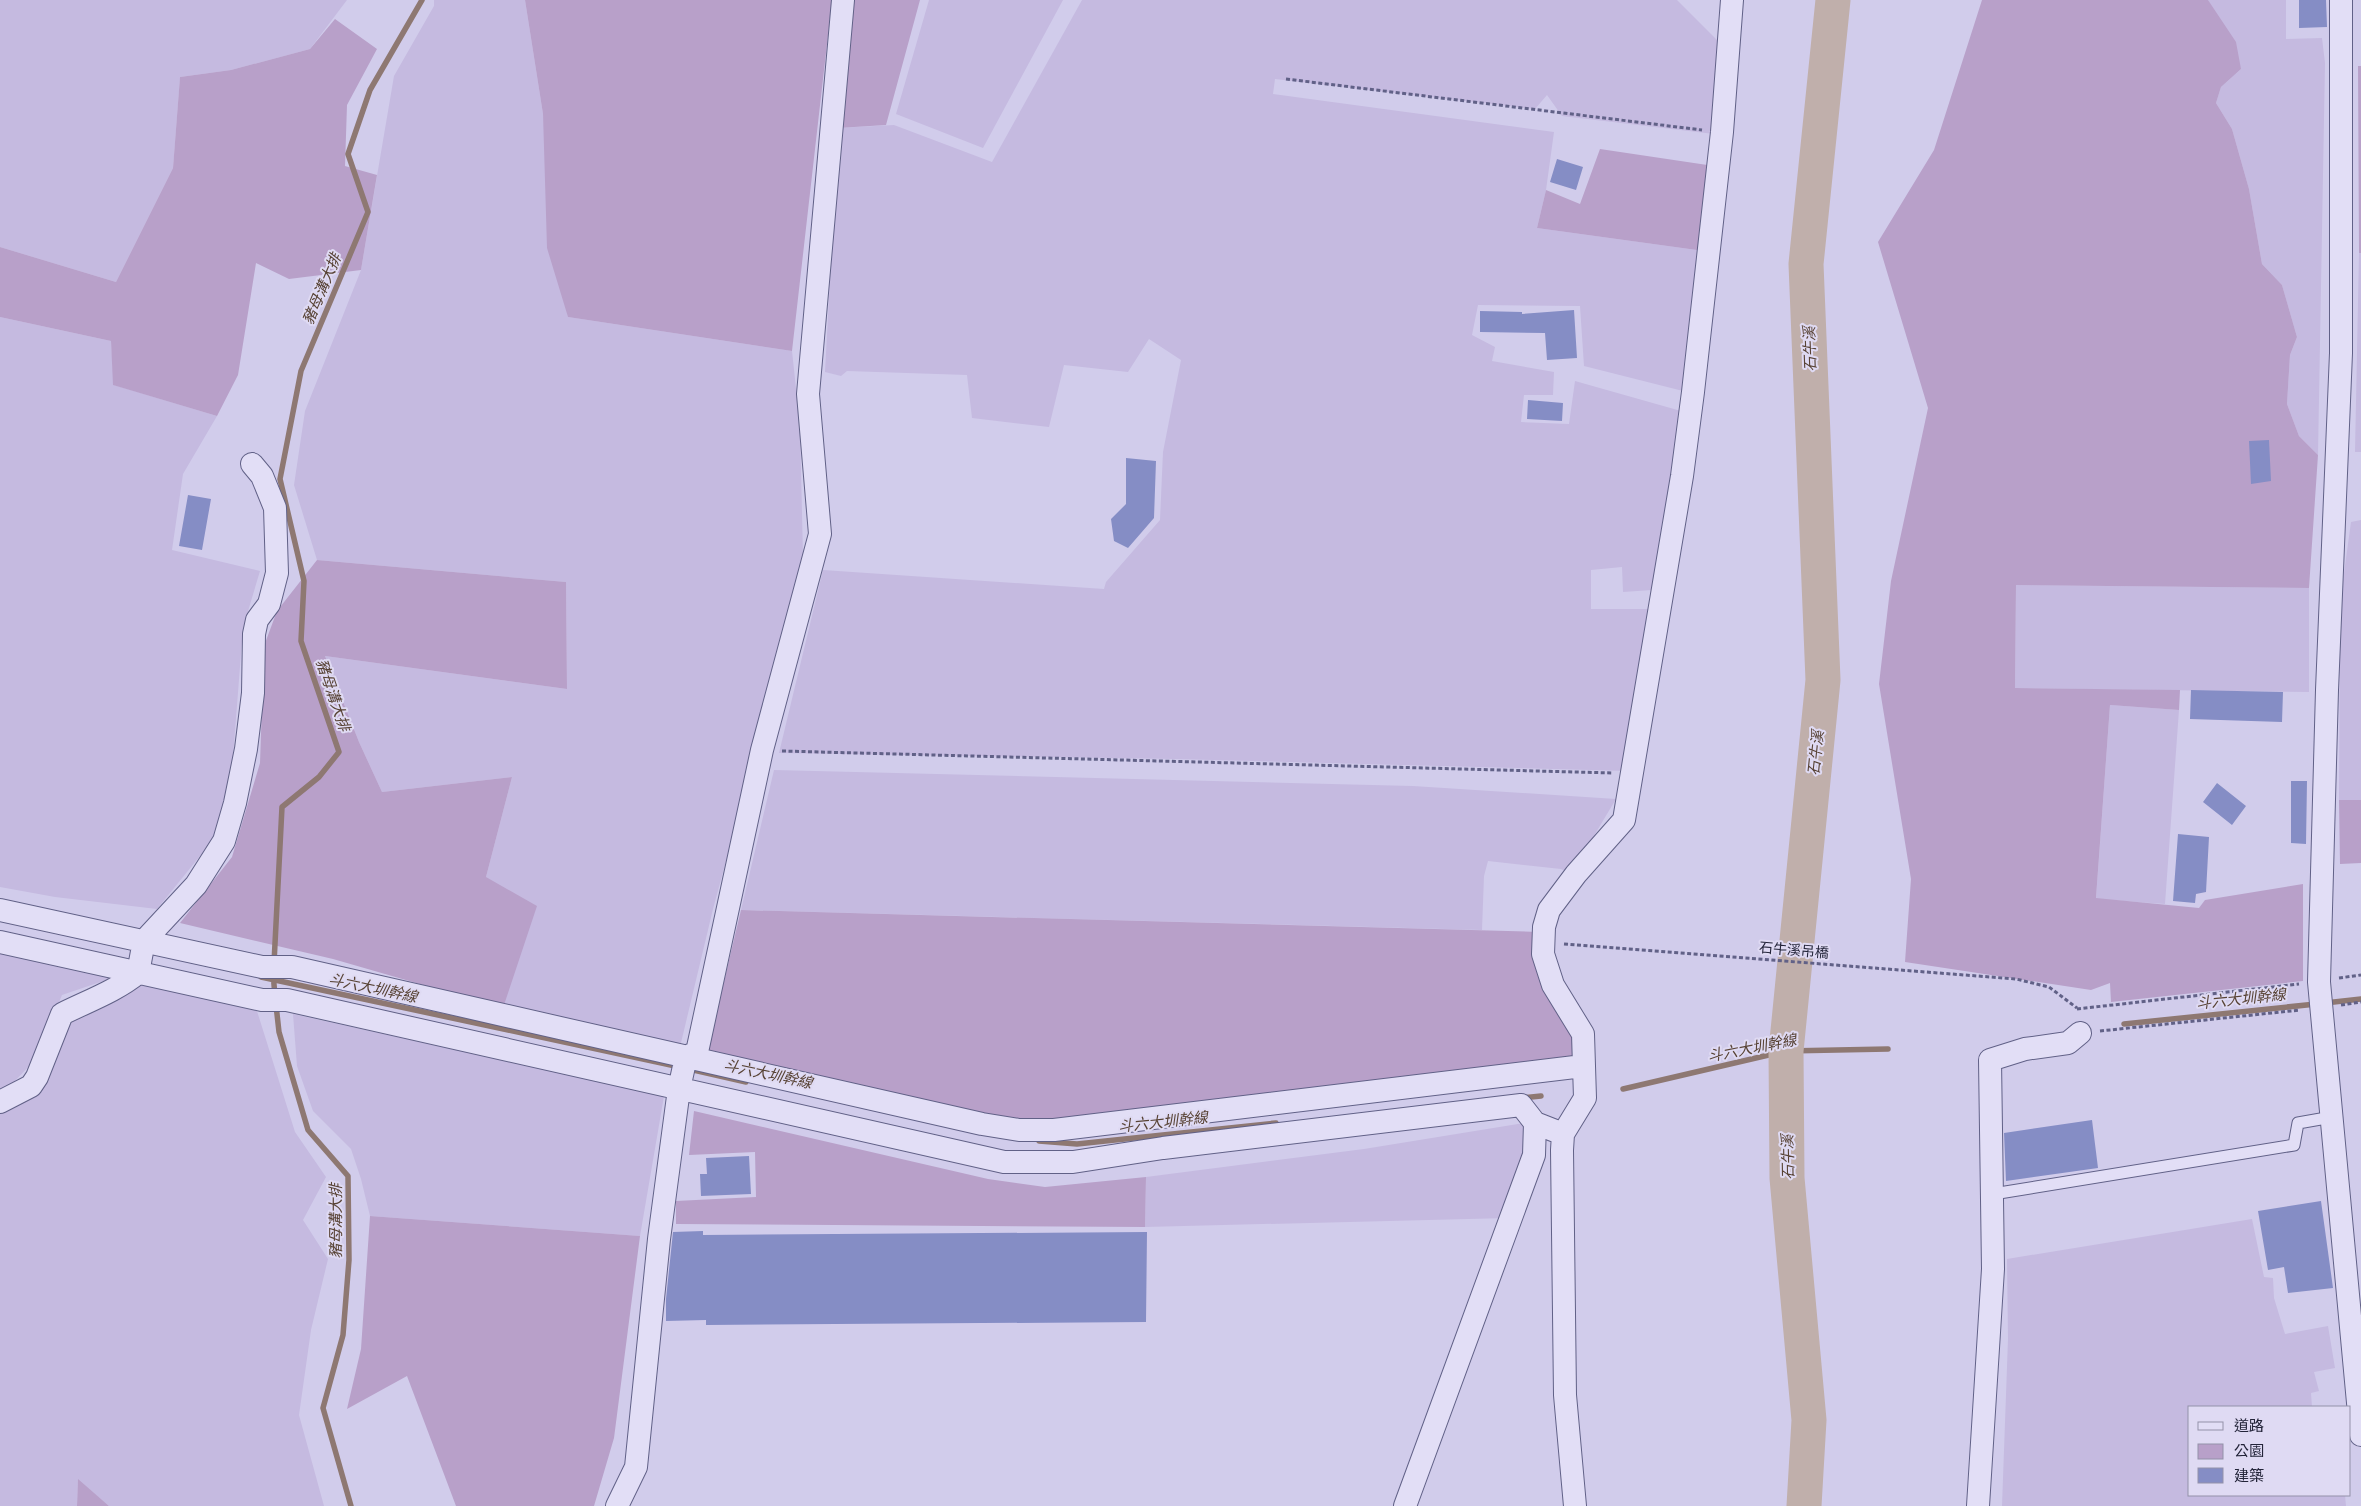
<svg xmlns="http://www.w3.org/2000/svg" width="2361" height="1506" font-family="'PT Serif','Noto Sans TC',serif">
  <rect width="100%" height="100%" fill="#d1cceb"/>
  <!-- farmland -->
  <path fill="#c5bae0" d="M 0,0 L 347,0 L 310,49 L 231,70 L 180,77 L 173,168 L 116,282 L 0,247 Z
    M 434,0 L 525,0 L 543,114 L 568,317 L 792,351 L 800,426 L 803,557 L 757,747 L 713,909 L 680,1047 L 503,1008 L 486,877 L 512,777 L 382,792 L 359,742 L 325,656 L 567,689 L 566,582 L 317,560 L 294,485 L 305,411 L 361,270 L 394,76 L 434,6 Z
    M 929,0 L 1063,0 L 983,148 L 896,114 Z
    M 1082,0 L 1677,0 L 1719,42 L 1714,134 L 1562,116 L 1547,95 L 1535,109 L 1275,79 L 1273,94 L 1554,132 L 1546,190 L 1537,228 L 1704,251 L 1683,391 L 1584,366 L 1580,306 L 1478,305 L 1472,335 L 1495,347 L 1492,361 L 1554,372 L 1553,395 L 1524,395 L 1521,422 L 1569,424 L 1575,381 L 1681,411 L 1652,590 L 1623,592 L 1622,567 L 1591,570 L 1591,609 L 1651,609 L 1629,771 L 1174,759 L 779,753 L 823,570 L 1104,589 L 1106,582 L 1160,520 L 1163,452 L 1181,360 L 1149,339 L 1128,372 L 1064,365 L 1049,427 L 972,418 L 967,375 L 847,371 L 841,376 L 825,372 L 838,128 L 894,125 L 992,162 Z
    M 2208,0 L 2286,0 L 2286,39 L 2322,38 L 2325,63 L 2318,455 L 2299,436 L 2287,404 L 2290,355 L 2297,337 L 2282,285 L 2262,264 L 2249,189 L 2232,129 L 2216,103 L 2221,87 L 2241,69 Z
    M 2359,253 L 2361,253 L 2361,452 L 2355,452 Z
    M 0,317 L 111,341 L 114,385 L 217,416 L 183,474 L 172,550 L 260,571 L 243,628 L 232,770 L 217,835 L 157,909 L 55,897 L 0,887 Z
    M 2361,520 L 2361,800 L 2339,800 L 2340,602 L 2351,522 Z
    M 2016,585 L 2309,588 L 2309,692 L 2015,688 Z
    M 2110,705 L 2179,710 L 2165,904 L 2096,899 Z
    M 774,770 L 1413,786 L 1616,799 L 1571,874 L 1561,869 L 1488,861 L 1484,876 L 1482,930 L 741,910 Z
    M 0,953 L 115,977 L 62,995 L 35,1060 L 9,1087 L 0,1091 Z
    M 142,984 L 257,1011 L 295,1132 L 326,1177 L 303,1220 L 328,1259 L 311,1330 L 299,1415 L 324,1506 L 109,1506 L 78,1480 L 77,1506 L 0,1506 L 0,1111 L 35,1097 L 70,1018 Z
    M 293,1014 L 664,1096 L 640,1236 L 370,1216 L 361,1179 L 351,1149 L 313,1111 L 297,1066 Z
    M 1524,1123 L 1529,1134 L 1508,1218 L 1145,1227 L 1146,1177 L 1364,1149 Z
    M 2252,1219 L 2264,1277 L 2273,1278 L 2274,1298 L 2285,1334 L 2328,1326 L 2335,1368 L 2314,1372 L 2319,1391 L 2311,1393 L 2312,1407 L 2190,1407 L 2190,1495 L 2345,1495 L 2346,1506 L 2002,1506 L 2008,1339 L 2007,1259 Z"/>
  <!-- green -->
  <path fill="#b8a0c9" d="M 525,0 L 832,0 L 792,351 L 568,317 L 547,248 L 543,114 Z
    M 852,0 L 920,0 L 886,125 L 838,128 Z
    M 1982,0 L 2208,0 L 2236,42 L 2241,69 L 2221,87 L 2216,103 L 2232,129 L 2249,189 L 2262,264 L 2282,285 L 2297,337 L 2290,355 L 2287,404 L 2299,436 L 2318,455 L 2309,588 L 2016,585 L 2015,688 L 2180,690 L 2179,710 L 2110,705 L 2096,898 L 2199,908 L 2205,900 L 2303,884 L 2303,981 L 2111,1002 L 2110,983 L 2091,990 L 1905,962 L 1911,879 L 1879,684 L 1891,581 L 1928,408 L 1878,242 L 1934,150 Z
    M 335,19 L 377,49 L 347,105 L 345,166 L 377,175 L 361,270 L 289,279 L 256,263 L 238,375 L 217,416 L 113,385 L 111,341 L 0,317 L 0,247 L 116,282 L 173,168 L 180,77 L 231,70 L 310,49 Z
    M 2358,66 L 2361,66 L 2361,253 L 2359,253 Z
    M 1600,149 L 1714,166 L 1704,251 L 1537,228 L 1546,190 L 1580,204 Z
    M 317,560 L 566,582 L 567,689 L 325,656 L 359,742 L 382,792 L 512,777 L 486,877 L 537,906 L 503,1008 L 333,959 L 180,923 L 232,857 L 260,763 L 264,646 L 277,611 Z
    M 2339,800 L 2361,800 L 2361,863 L 2340,864 Z
    M 741,910 L 1540,932 L 1586,1032 L 1583,1066 L 1065,1122 L 1003,1119 L 706,1057 Z
    M 694,1111 L 988,1179 L 1045,1187 L 1146,1177 L 1145,1227 L 676,1224 L 676,1201 L 756,1197 L 755,1152 L 689,1155 Z
    M 370,1216 L 640,1236 L 614,1438 L 594,1506 L 456,1506 L 407,1376 L 347,1409 L 361,1349 Z
    M 78,1479 L 109,1506 L 77,1506 Z"/>
  <g fill="none" stroke-linecap="round" stroke-linejoin="round">
    <!-- stream -->
    <path stroke="#8e7872" stroke-width="5.5" d="M 274,963 L 282,807 L 319,777 L 339,752 L 301,641 L 304,581 L 280,479 L 301,371 L 368,212 L 348,154 L 370,90 L 422,0
      M 273,973 L 275,996
      M 261,977 L 680,1067
      M 2325,1003 L 2361,999
      M 276,1005 L 279,1032 L 308,1130 L 348,1176 L 349,1260 L 343,1335 L 323,1408 L 351,1506
      M 2124,1024 L 2316,1004
      M 689,1069 L 746,1082
      M 1623,1089 L 1786,1051 L 1888,1049
      M 1521,1098 L 1541,1096
      M 1039,1141 L 1077,1144 L 1276,1123"/>
    <!-- river -->
    <path stroke="#c0afab" stroke-width="35" d="M 1804,1506 L 1809,1420 L 1787,1178 L 1786,1051 L 1823,680 L 1806,264 L 1833,0"/>
  </g>
  <!-- building -->
  <path fill="#858dc5" d="M 2299,0 L 2326,0 L 2327,27 L 2299,28 Z
    M 1557,159 L 1583,167 L 1576,190 L 1550,182 Z
    M 1574,310 L 1577,358 L 1547,360 L 1545,333 L 1480,332 L 1480,311 L 1522,312 L 1522,314 Z
    M 1528,400 L 1563,403 L 1562,421 L 1527,419 Z
    M 2269,440 L 2271,481 L 2251,484 L 2249,441 Z
    M 1126,458 L 1156,461 L 1154,518 L 1128,548 L 1114,541 L 1111,519 L 1126,504 Z
    M 188,495 L 211,499 L 202,550 L 179,546 Z
    M 2191,690 L 2283,692 L 2282,722 L 2190,719 Z
    M 2291,781 L 2307,781 L 2306,844 L 2291,843 Z
    M 2217,783 L 2246,806 L 2232,825 L 2203,802 Z
    M 2178,834 L 2209,837 L 2206,892 L 2196,894 L 2195,903 L 2173,901 Z
    M 2092,1120 L 2098,1168 L 2006,1181 L 2004,1133 Z
    M 749,1156 L 751,1194 L 701,1196 L 700,1174 L 707,1174 L 706,1158 Z
    M 2321,1201 L 2333,1288 L 2288,1293 L 2284,1267 L 2268,1270 L 2258,1211 Z
    M 703,1231 L 703,1235 L 1147,1232 L 1146,1322 L 706,1325 L 706,1320 L 666,1321 L 666,1299 L 673,1232 Z"/>
  <g fill="none" stroke-linecap="round" stroke-linejoin="round">
    <defs>
      <path id="service" d="M 1993,1194 L 2294,1145 L 2298,1123 L 2332,1117"/>
      <path id="minor" d="M 2341,0 L 2341,353 L 2327,690 L 2319,982 L 2361,1435
        M 0,910 L 262,967 L 292,967 L 982,1124 L 1019,1130 L 1054,1130 L 1583,1066
        M 0,942 L 262,1000 L 287,1000 L 1004,1162 L 1073,1162 L 1163,1148 L 1521,1105 L 1535,1123 L 1563,1134
        M 0,1102 L 31,1086 L 37,1077 L 62,1014 C 88,1001 116,991 138,973 L 144,941 L 196,885 L 224,841 L 235,803 L 246,749 L 253,693 L 254,634 L 257,620 L 269,604 L 277,573 L 275,508 L 262,476 L 252,464
        M 617,1506 L 636,1467 L 659,1239 L 679,1089 L 686,1057 L 697,1052 L 762,750 L 820,534 L 808,394 L 843,0
        M 1405,1506 L 1534,1155 L 1535,1123
        M 1575,1506 L 1565,1395 L 1562,1150 L 1563,1134 L 1585,1098 L 1583,1034 L 1553,985 L 1543,954 L 1544,927 L 1549,910 L 1576,874 L 1624,820 L 1682,476 L 1693,392 L 1722,132 L 1732,0
        M 1978,1506 L 1993,1269 L 1990,1060 L 2025,1049 L 2068,1043 L 2080,1033"/>
    </defs>
    <!-- service casing -->
    <use href="#service" stroke="#616187" stroke-width="13"/>
    <!-- minor casing -->
    <use href="#minor" stroke="#616187" stroke-width="24"/>
    <!-- path -->
    <path stroke="#616187" stroke-width="3" stroke-dasharray="4 2.5" stroke-linecap="butt" d="M 1286,79 L 1702,130
      M 782,751 L 1613,773
      M 1564,944 L 2016,979 L 2049,987 L 2077,1008
      M 2339,978 L 2361,975
      M 2341,1005 L 2361,1002
      M 2077,1009 L 2299,984
      M 2100,1031 L 2300,1010"/>
    <!-- service -->
    <use href="#service" stroke="#e2def6" stroke-width="11"/>
    <!-- minor -->
    <use href="#minor" stroke="#e2def6" stroke-width="22"/>
  </g>
  <g text-anchor="middle" stroke-width="4" stroke-linejoin="round" paint-order="stroke">
    <!-- street labels -->
    <g font-size="14" fill="#232439" stroke="#dfdaf3">
      <text transform="translate(1794 950) rotate(5)" y="5">石牛溪吊橋</text>
    </g>
    <!-- water labels -->
    <g font-size="15" font-style="italic" fill="#574234" stroke="#dfdaf3">
      <text transform="translate(322 289) rotate(-67)" y="5">豬母溝大排</text>
      <text transform="translate(1810 349) rotate(-92)" y="5">石牛溪</text>
      <text transform="translate(333 695) rotate(71)" y="5">豬母溝大排</text>
      <text transform="translate(1816 753) rotate(-84)" y="5">石牛溪</text>
      <text transform="translate(373 988) rotate(12)" y="5">斗六大圳幹線</text>
      <text transform="translate(2241 999) rotate(-6)" y="5">斗六大圳幹線</text>
      <text transform="translate(1752 1048) rotate(-11)" y="5">斗六大圳幹線</text>
      <text transform="translate(768 1074) rotate(12)" y="5">斗六大圳幹線</text>
      <text transform="translate(1163 1122) rotate(-6)" y="5">斗六大圳幹線</text>
      <text transform="translate(1788 1157) rotate(-91)" y="5">石牛溪</text>
      <text transform="translate(336 1221) rotate(-90)" y="5">豬母溝大排</text>
    </g>
  </g>
  <!-- legend -->
  <rect x="2188" y="1406" width="162" height="90" fill="#dfdaf3" stroke="#9491a9"/>
  <rect x="2198" y="1422" width="25" height="8" fill="#e2def6" stroke="#9491a9"/>
  <text x="2234" y="1431" font-size="15" fill="#232439">道路</text>
  <rect x="2198" y="1444" width="25" height="15" fill="#b8a0c9" stroke="#9491a9"/>
  <text x="2234" y="1456" font-size="15" fill="#232439">公園</text>
  <rect x="2198" y="1468" width="25" height="15" fill="#858dc5" stroke="#9491a9"/>
  <text x="2234" y="1481" font-size="15" fill="#232439">建築</text>
</svg>
